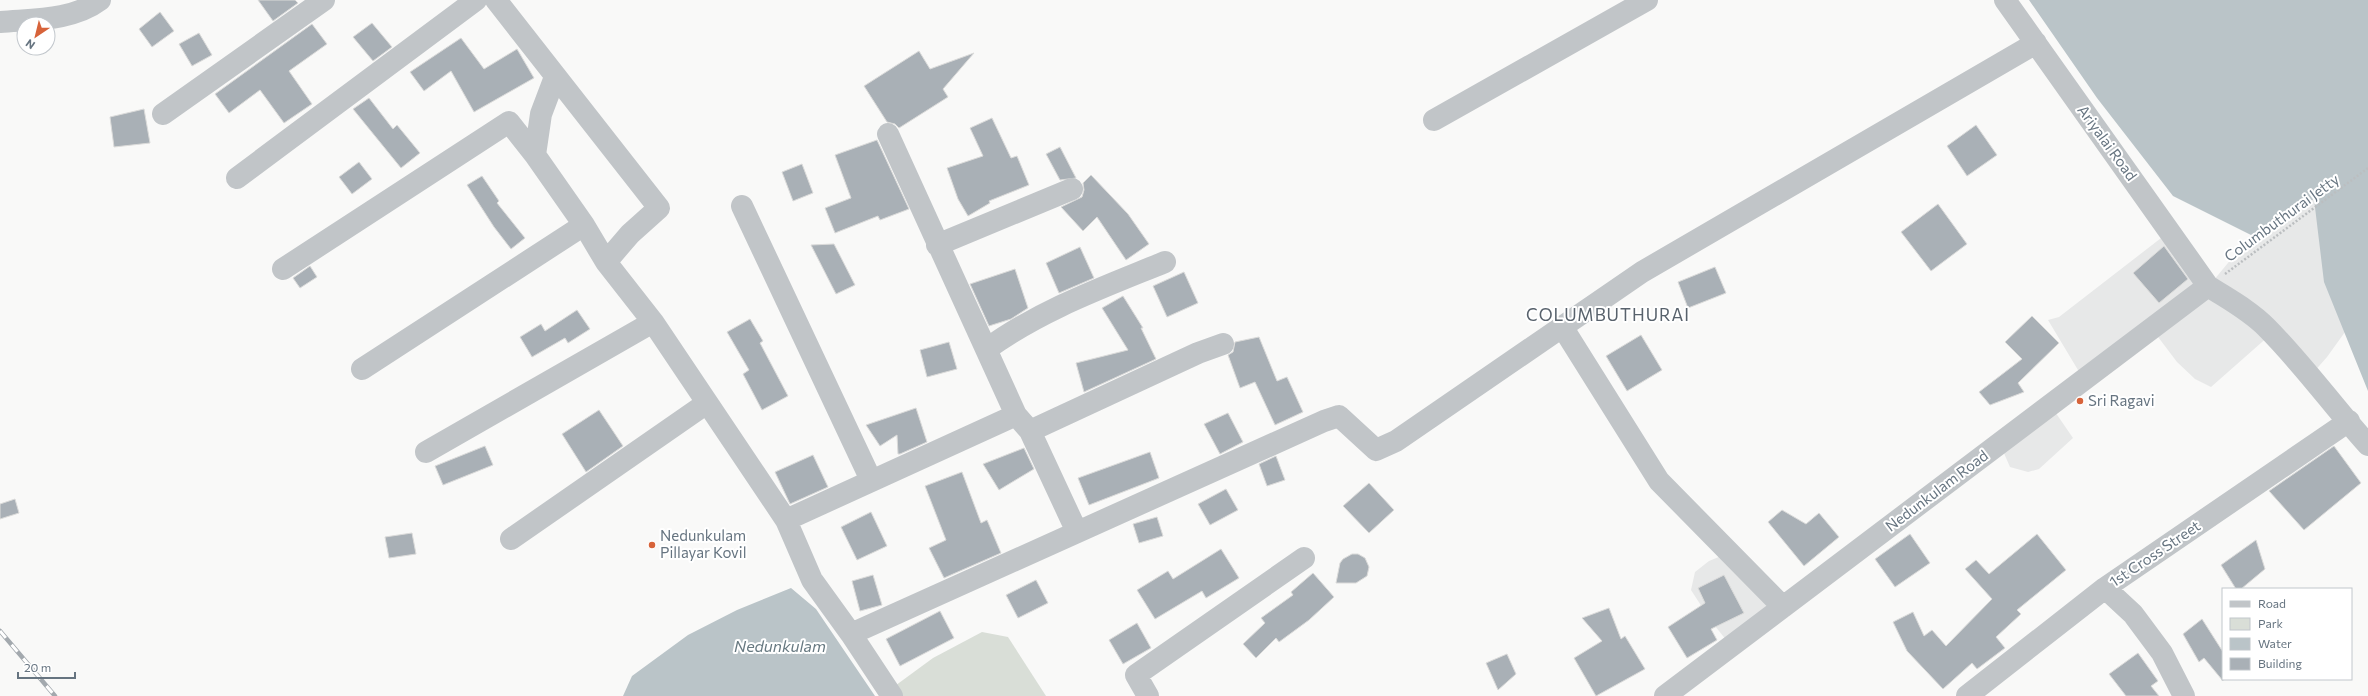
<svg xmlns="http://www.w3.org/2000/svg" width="2368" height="696" font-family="Commissioner,sans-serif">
  <rect width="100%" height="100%" fill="#f9f9f8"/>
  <!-- built -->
  <path fill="#e7e8e8" d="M 2314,199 L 2345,332 L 2327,357 L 2305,382 L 2270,335 L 2211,387 L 2195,379 L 2177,362 L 2152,329 L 2084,380 L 2048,320 L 2059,317 L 2165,235 L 2209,286 L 2251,235 Z
    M 2051,406 L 2073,438 L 2039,469 L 2028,472 L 2010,467 L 2000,444 Z
    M 1726,554 L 1783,607 L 1731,646 L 1711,621 L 1691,590 L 1695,572 L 1709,561 Z"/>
  <!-- green -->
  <path fill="#d9ded7" d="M 982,632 L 1008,637 L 1046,696 L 892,696 L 888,691 L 933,658 Z"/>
  <!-- water -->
  <path fill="#bac4c8" d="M 2029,0 L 2368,0 L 2368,391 L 2324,282 L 2314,199 L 2251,235 L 2173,196 L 2097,98 Z
    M 791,588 L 816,609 L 875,696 L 623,696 L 632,676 L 688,635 L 737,610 Z"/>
  <!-- building -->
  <path fill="#a9b0b6" stroke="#dbdbda" d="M 258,0 L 295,0 L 298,3 L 273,21 Z
    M 160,12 L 174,31 L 152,47 L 139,29 Z
    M 372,23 L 392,47 L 373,61 L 353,37 Z
    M 312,24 L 327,44 L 289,71 L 312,104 L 284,123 L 260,90 L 229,113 L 215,94 Z
    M 199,33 L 212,55 L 192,66 L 179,44 Z
    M 461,38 L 484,69 L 517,49 L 534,78 L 474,112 L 451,71 L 424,91 L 410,72 Z
    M 919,51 L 930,69 L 974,53 L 943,89 L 948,97 L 899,128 L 895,124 L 887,122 L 864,86 Z
    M 369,98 L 393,129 L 397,125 L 420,153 L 401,168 L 353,109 Z
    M 144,109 L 150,143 L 114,147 L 110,117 Z
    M 992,118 L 1011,158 L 1017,156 L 1029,185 L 989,201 L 990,203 L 968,216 L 958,199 L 947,168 L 983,156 L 970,128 Z
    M 1976,125 L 1997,155 L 1967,176 L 1947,146 Z
    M 877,140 L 909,209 L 880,220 L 878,216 L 835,233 L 825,208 L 851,198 L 835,155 Z
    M 1060,147 L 1076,178 L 1060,180 L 1046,154 Z
    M 359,162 L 372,179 L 352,194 L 339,177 Z
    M 802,164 L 813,193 L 793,201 L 782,172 Z
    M 1091,175 L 1128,214 L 1149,244 L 1126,260 L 1097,217 L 1083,231 L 1061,207 L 1082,197 L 1084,190 L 1083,183 Z
    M 482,176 L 499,201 L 497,203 L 525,238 L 511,249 L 494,227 L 467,185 Z
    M 1938,204 L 1967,244 L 1931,271 L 1901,232 Z
    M 834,244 L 855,285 L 836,294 L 811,245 Z
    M 2164,246 L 2188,279 L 2159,303 L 2133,273 Z
    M 1080,247 L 1094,278 L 1059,293 L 1046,263 Z
    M 310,266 L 317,277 L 300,288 L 293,278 Z
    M 1715,267 L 1726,293 L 1688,308 L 1678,282 Z
    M 1015,269 L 1028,308 L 1011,319 L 989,326 L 970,284 Z
    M 1184,272 L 1198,303 L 1167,317 L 1153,286 Z
    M 1123,296 L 1143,328 L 1141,328 L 1156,359 L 1084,392 L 1076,363 L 1128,350 L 1102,308 Z
    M 577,310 L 590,329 L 568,343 L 565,338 L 532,357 L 520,337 L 541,324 L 545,331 Z
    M 2032,316 L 2059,343 L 2018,383 L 2024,392 L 1990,405 L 1979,392 L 2022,359 L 2005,342 Z
    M 750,319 L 763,341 L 760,343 L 788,396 L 762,410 L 743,374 L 749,370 L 727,332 Z
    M 1641,335 L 1662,370 L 1627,391 L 1606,356 Z
    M 1259,337 L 1277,381 L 1287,377 L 1303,412 L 1275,425 L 1255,382 L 1240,388 L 1228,355 L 1233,352 L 1235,342 Z
    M 949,342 L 957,369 L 927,377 L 920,350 Z
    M 916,408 L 927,442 L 900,454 L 898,454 L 897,435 L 880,446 L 866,425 Z
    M 599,410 L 623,446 L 586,472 L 562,434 Z
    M 1228,413 L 1243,442 L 1220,454 L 1204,424 Z
    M 485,446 L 493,465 L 443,485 L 435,466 Z
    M 2334,446 L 2361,483 L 2304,530 L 2269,491 Z
    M 1024,448 L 1034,469 L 999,490 L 983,464 Z
    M 1150,452 L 1159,478 L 1089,505 L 1078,478 Z
    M 813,455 L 828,487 L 790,504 L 775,472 Z
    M 1276,456 L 1285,480 L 1267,486 L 1259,464 Z
    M 962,472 L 981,523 L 987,520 L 1001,553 L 944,578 L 929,548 L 946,540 L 925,486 Z
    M 1369,483 L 1394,510 L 1369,533 L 1343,506 Z
    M 1226,489 L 1238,510 L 1210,525 L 1198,504 Z
    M 15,499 L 19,513 L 0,519 L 0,504 Z
    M 1782,510 L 1806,524 L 1819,513 L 1839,537 L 1804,566 L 1768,522 Z
    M 871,512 L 887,546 L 857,560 L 841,527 Z
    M 1157,517 L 1163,536 L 1139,543 L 1133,524 Z
    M 412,533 L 416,554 L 389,558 L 385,537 Z
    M 1910,534 L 1930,563 L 1895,587 L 1875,559 Z
    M 2037,534 L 2066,570 L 2017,610 L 2021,614 L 1996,637 L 2005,648 L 1977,669 L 1972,663 L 1943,689 L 1907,651 L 1893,622 L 1913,612 L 1924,636 L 1932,630 L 1946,646 L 1992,599 L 1965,569 L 1976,560 L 1989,574 Z
    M 2256,540 L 2265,569 L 2241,589 L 2236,589 L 2221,565 Z
    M 1221,549 L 1239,578 L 1206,598 L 1202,591 L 1155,619 L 1137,590 L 1168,571 L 1173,579 Z
    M 1352,554 L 1358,554 L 1365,558 L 1369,567 L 1367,576 L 1356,583 L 1336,583 L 1340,563 L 1343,559 Z
    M 1313,573 L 1334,597 L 1309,620 L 1279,642 L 1276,638 L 1256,658 L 1243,644 L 1265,623 L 1261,618 L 1293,595 L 1291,592 Z
    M 873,575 L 882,605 L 860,611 L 852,581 Z
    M 1724,575 L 1744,613 L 1711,629 L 1717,640 L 1687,658 L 1668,627 L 1705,603 L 1698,588 Z
    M 1036,580 L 1048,603 L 1018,618 L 1006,595 Z
    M 1609,608 L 1621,639 L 1625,636 L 1645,669 L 1596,696 L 1574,658 L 1602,641 L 1582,618 Z
    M 940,611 L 954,638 L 900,666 L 886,639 Z
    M 2202,619 L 2223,652 L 2223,681 L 2204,658 L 2199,662 L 2183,634 Z
    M 1137,623 L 1151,648 L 1123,664 L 1109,640 Z
    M 2138,653 L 2158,681 L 2151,686 L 2159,696 L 2126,696 L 2109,674 Z
    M 1507,654 L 1516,674 L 1498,690 L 1486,663 Z"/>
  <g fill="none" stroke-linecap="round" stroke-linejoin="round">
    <!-- path -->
    <path stroke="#bbbec0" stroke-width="2.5" stroke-dasharray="2 2" stroke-linecap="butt" d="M 2225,274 L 2368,168"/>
    <!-- minor -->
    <path stroke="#c1c5c8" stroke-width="22" d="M 496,0 L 659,208 L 630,234 L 606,262 L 653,322 L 786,520 L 812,580 L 851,634 L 892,696
      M 2005,0 L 2208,286 C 2228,299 2249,310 2266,327 C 2303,364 2333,406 2368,445
      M 0,22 C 33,19 72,21 100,0
      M 555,77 L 541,114 L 535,155 L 584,225
      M 163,114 L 324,0
      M 1434,120 L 1647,0
      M 888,134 L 1016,415
      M 237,178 L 476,0
      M 742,206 L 871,480
      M 937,245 L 1072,189
      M 283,269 L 509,122 L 535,155
      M 1563,328 L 1659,481 L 1783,607
      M 987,349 C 1040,310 1104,287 1165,262
      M 362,369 L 584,225 L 606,262
      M 1030,431 L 1198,353 L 1223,344
      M 426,452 L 653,322
      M 786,520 L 1016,415 L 1030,431 L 1077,532
      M 511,539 L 707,403
      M 2105,588 L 2133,614 L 2162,653 L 2184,696
      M 851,634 L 1324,421 L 1339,416 L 1376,450 L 1396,441 L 1642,272 L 2036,43
      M 1148,696 L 1136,675 L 1304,558
      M 1665,696 L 2208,286
      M 1967,696 L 2105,588 L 2349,421"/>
    <defs>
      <path id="rail" d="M 0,631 L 55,696"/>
    </defs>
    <!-- rail casing -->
    <use href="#rail" stroke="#a3a9ae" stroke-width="4.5"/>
    <!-- rail -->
    <use href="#rail" stroke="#fff" stroke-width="3" stroke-dasharray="9" stroke-linecap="butt"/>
  </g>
  <!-- markers -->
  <g fill="#d7633a" stroke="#fff" stroke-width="1.5">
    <circle cx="2080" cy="401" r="4"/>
    <circle cx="652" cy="545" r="4"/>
  </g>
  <g text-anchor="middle" stroke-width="4" stroke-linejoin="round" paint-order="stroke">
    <!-- street labels -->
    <g font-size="15" fill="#667480" stroke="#fff">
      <text transform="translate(2107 143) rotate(54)" y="5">Ariyalai Road</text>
      <text transform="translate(2282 218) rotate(-36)" y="5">Columbuthurai Jetty</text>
      <text transform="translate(1937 491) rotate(-37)" y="5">Nedunkulam Road</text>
      <text transform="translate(2155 554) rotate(-34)" y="5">1st Cross Street</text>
    </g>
    <!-- poi labels -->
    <g font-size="15" fill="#667480" stroke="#fff" text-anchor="start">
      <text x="2088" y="406">Sri Ragavi</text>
      <text x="660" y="541">Nedunkulam<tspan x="660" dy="17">Pillayar Kovil</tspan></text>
    </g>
    <!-- water labels -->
    <g font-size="16" font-style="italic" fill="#677981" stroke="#fff">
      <text x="780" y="652">Nedunkulam</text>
    </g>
    <!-- quarter labels -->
    <g font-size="17" letter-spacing="1" fill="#58626c" stroke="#fff">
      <text x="1608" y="321">COLUMBUTHURAI</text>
    </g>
  </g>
  <!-- legend -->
  <rect x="2222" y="588" width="130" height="92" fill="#ffffff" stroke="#c2c7cc"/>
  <rect x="2230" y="601" width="20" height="6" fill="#c1c5c8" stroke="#c2c7cc"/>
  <text x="2258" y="608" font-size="12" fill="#667480">Road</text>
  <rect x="2230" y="618" width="20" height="12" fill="#d9ded7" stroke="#c2c7cc"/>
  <text x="2258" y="628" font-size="12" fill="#667480">Park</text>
  <rect x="2230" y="638" width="20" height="12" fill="#bac4c8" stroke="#c2c7cc"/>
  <text x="2258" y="648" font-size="12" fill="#667480">Water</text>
  <rect x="2230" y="658" width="20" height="12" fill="#a9b0b6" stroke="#c2c7cc"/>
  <text x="2258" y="668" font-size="12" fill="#667480">Building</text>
  <!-- north arrow -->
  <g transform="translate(36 36) rotate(215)"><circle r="19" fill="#ffffff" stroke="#c2c7cc"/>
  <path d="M0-3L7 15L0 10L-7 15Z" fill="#d7633a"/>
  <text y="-6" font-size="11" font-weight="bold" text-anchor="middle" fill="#667480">N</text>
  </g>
  <!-- scale -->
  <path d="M18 672v6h57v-6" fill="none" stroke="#667480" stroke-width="2"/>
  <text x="24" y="672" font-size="12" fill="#667480" stroke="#ffffff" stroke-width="3" paint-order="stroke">20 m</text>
</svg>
